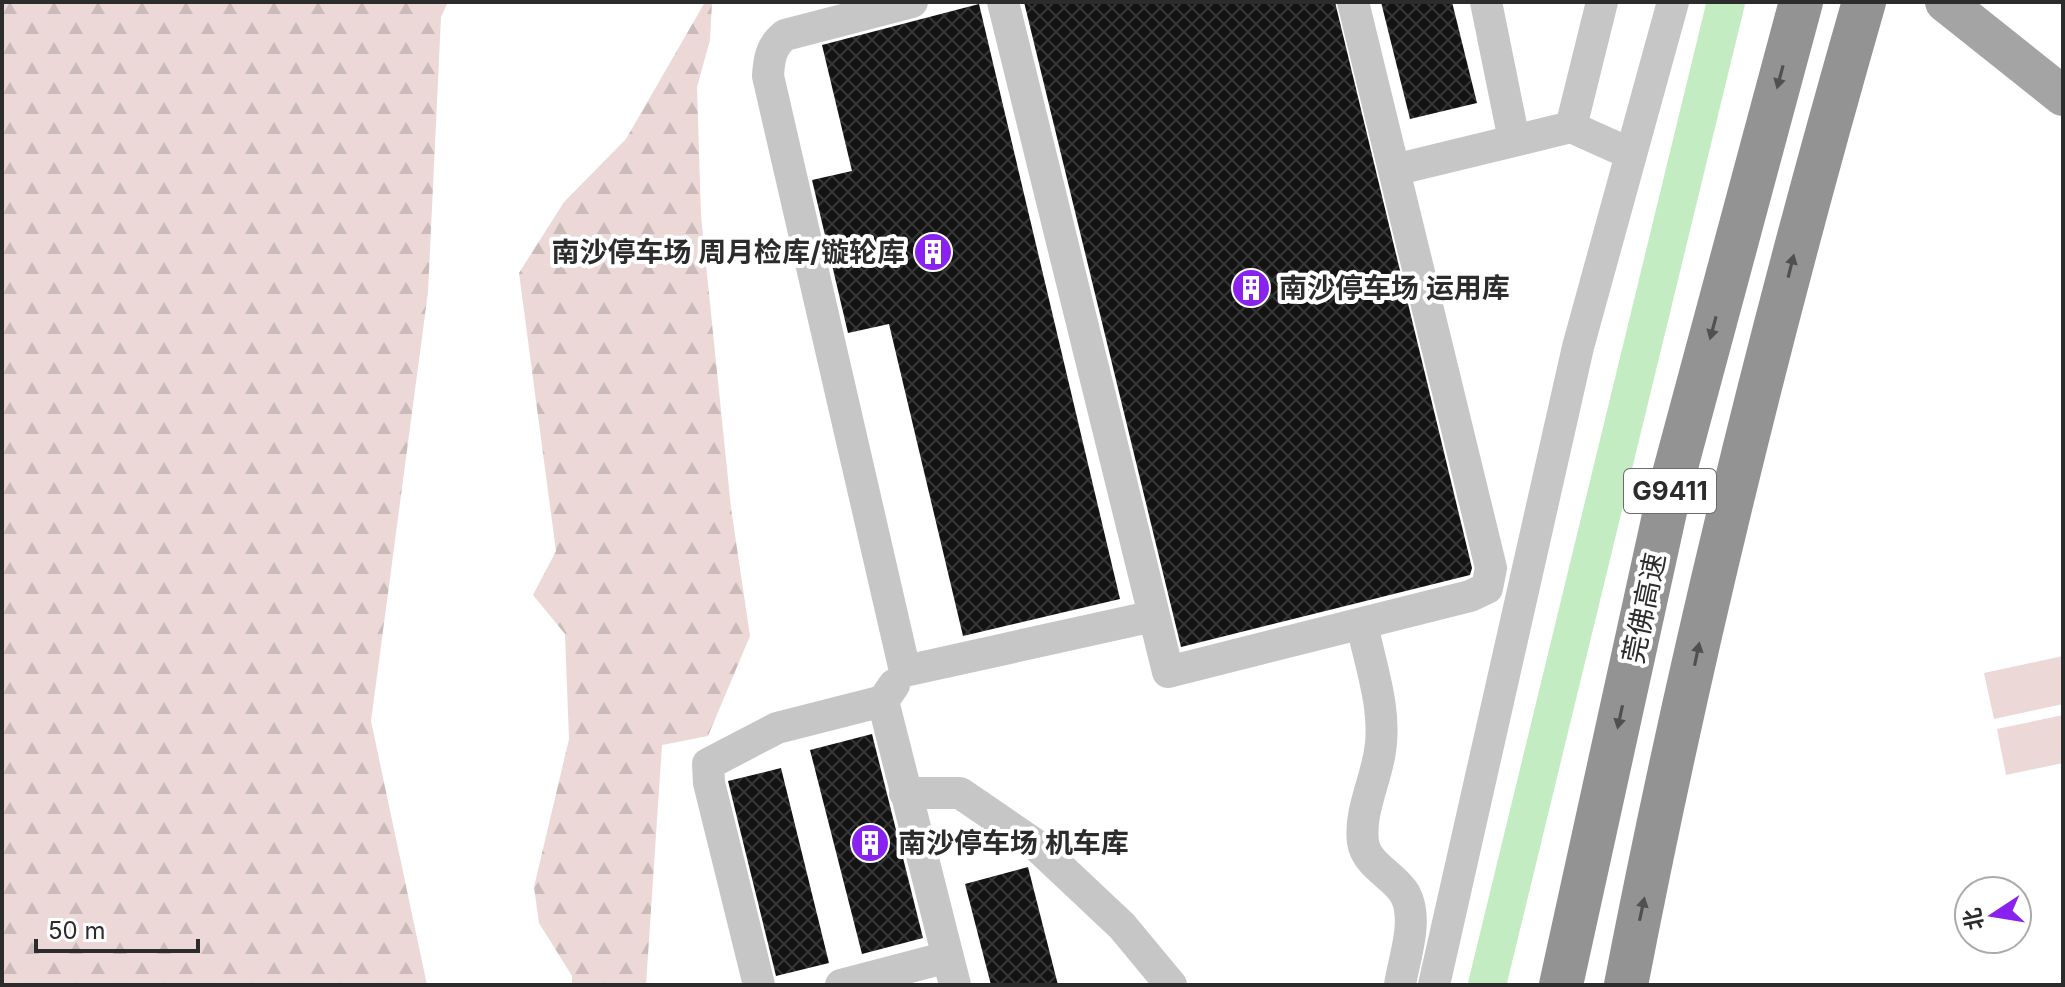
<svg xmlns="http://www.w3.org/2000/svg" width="2065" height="987" font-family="Inter,'Noto Sans SC',sans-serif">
  <defs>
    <pattern id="forest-firs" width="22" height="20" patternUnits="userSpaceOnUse" patternTransform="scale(2)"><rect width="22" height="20" fill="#ebd8d7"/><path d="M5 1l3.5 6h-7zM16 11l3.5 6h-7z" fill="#cabab9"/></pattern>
    <pattern id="building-cross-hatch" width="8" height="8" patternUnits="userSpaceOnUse" patternTransform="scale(2)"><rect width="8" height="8" fill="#131313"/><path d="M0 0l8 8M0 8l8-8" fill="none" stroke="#363636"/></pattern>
  </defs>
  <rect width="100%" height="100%" fill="#fff"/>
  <!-- green -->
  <path fill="#ebd8d7" d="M 2063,656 L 2063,704 L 1994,719 L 1984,673 Z
    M 2063,715 L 2063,763 L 2006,775 L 1997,729 Z"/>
  <!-- forest -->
  <path fill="url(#forest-firs)" d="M 2,2 L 448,2 L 441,17 L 428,292 L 371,721 L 427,985 L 2,985 Z
    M 705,2 L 712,2 L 710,40 L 697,87 L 701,216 L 731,508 L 750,636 L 708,736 L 662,745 L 646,985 L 572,985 L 572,976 L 539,923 L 534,887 L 569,739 L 565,634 L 533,595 L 556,551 L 519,273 L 564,202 L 626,139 Z"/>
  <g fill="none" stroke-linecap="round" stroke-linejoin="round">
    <!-- river -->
    <path stroke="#c3ecc2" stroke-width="38" d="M 1487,985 L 1726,2"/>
  </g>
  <!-- building -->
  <path fill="url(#building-cross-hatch)" d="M 1024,2 L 1335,2 L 1472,568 L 1470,575 L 1181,647 Z
    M 1381,2 L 1452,2 L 1477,103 L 1410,119 Z
    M 979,4 L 1120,599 L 963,636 L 889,324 L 848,333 L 812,180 L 852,171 L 822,45 Z
    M 872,734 L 923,938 L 862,954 L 810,750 Z
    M 781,768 L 829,963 L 776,976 L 728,781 Z
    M 1028,867 L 1058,985 L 991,985 L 965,884 Z"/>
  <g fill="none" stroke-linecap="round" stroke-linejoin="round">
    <!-- minor -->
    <path stroke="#c6c6c6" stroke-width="32" d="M 912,2 L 785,35 C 771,46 769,59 768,76 L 905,671 L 1154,616
      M 1003,2 L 1168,672 L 1470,596 L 1487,588 L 1491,568 L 1353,2
      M 1486,2 L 1514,140
      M 1571,127 L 1602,2
      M 1394,170 L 1571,127 L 1631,154
      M 1362,624 C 1370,664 1387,710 1380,751 C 1376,780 1359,812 1363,842 C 1366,865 1395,876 1405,894 C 1419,920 1404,958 1400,985
      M 894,685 L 883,701 L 955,985
      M 905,793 L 960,793 L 1036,845 L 1122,926 L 1171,985
      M 759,985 L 709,783 L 708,764 L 777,728 L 883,701
      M 841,985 L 948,957
      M 1434,985 L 1578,347 L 1673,2"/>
    <!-- major -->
    <path stroke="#a4a4a4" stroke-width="40" d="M 1945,2 L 2063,96"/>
    <!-- highway -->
    <path stroke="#939393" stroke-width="44" d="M 1561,985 L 1669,493 L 1801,2"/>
    <!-- highway-bridge -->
    <path stroke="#939393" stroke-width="44" d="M 1626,985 C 1690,654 1771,326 1864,2"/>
  </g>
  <!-- one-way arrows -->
  <defs><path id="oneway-solid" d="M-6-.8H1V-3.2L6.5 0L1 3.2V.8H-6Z" transform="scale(2)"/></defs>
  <g fill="#505050">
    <use href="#oneway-solid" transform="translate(1780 77) rotate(105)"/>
    <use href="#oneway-solid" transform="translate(1791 266) rotate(-76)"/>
    <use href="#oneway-solid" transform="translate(1713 328) rotate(105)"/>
    <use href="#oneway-solid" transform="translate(1697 654) rotate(-78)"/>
    <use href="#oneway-solid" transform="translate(1620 717) rotate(102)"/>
    <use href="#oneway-solid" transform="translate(1642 909) rotate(-78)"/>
  </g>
  <!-- icons -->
  <defs>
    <symbol id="building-disc" viewBox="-11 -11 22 22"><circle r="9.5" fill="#8921ef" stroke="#fff"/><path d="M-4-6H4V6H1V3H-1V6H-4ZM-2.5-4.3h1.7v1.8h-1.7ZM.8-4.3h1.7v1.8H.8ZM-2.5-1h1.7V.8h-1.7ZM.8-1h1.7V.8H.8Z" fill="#fff"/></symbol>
  </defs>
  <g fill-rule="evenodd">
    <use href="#building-disc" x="911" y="230" width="44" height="44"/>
    <use href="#building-disc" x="1229" y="266" width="44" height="44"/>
    <use href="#building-disc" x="848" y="821" width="44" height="44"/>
  </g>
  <g text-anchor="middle" stroke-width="8" stroke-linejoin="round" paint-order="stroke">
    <!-- shield labels -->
    <rect fill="#fff" stroke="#6b6b6b" stroke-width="2" x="1624" y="469" width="92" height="44" rx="6"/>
    <g font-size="26" font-weight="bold" fill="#2c2c2c">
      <text x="1670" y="500">G9411</text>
    </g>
    <!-- poi labels -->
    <g font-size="28" font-weight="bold" fill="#2c2c2c" stroke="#fff" text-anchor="start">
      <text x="905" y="262" text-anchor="end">南沙停车场 周月检库/镟轮库</text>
      <text x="1279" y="298">南沙停车场 运用库</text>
      <text x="898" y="853">南沙停车场 机车库</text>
    </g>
    <!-- street labels -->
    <g font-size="28" fill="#2c2c2c" stroke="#fff">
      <text transform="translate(1644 608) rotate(-78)" y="10">莞佛高速</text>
    </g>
  </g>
  <!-- border -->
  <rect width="2065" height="987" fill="none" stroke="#2c2c2c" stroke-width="8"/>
  <!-- north arrow -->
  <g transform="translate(1993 915) rotate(258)"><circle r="38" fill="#ffffff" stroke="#ababab" stroke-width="2"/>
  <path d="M0-6L14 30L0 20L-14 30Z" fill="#8921ef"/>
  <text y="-12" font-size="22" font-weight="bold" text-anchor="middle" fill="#2c2c2c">北</text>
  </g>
  <!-- scale -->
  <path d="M36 939v12h162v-12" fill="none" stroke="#2c2c2c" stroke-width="4"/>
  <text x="48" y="939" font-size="24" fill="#2c2c2c" stroke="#ffffff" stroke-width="6" paint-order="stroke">50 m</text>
</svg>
